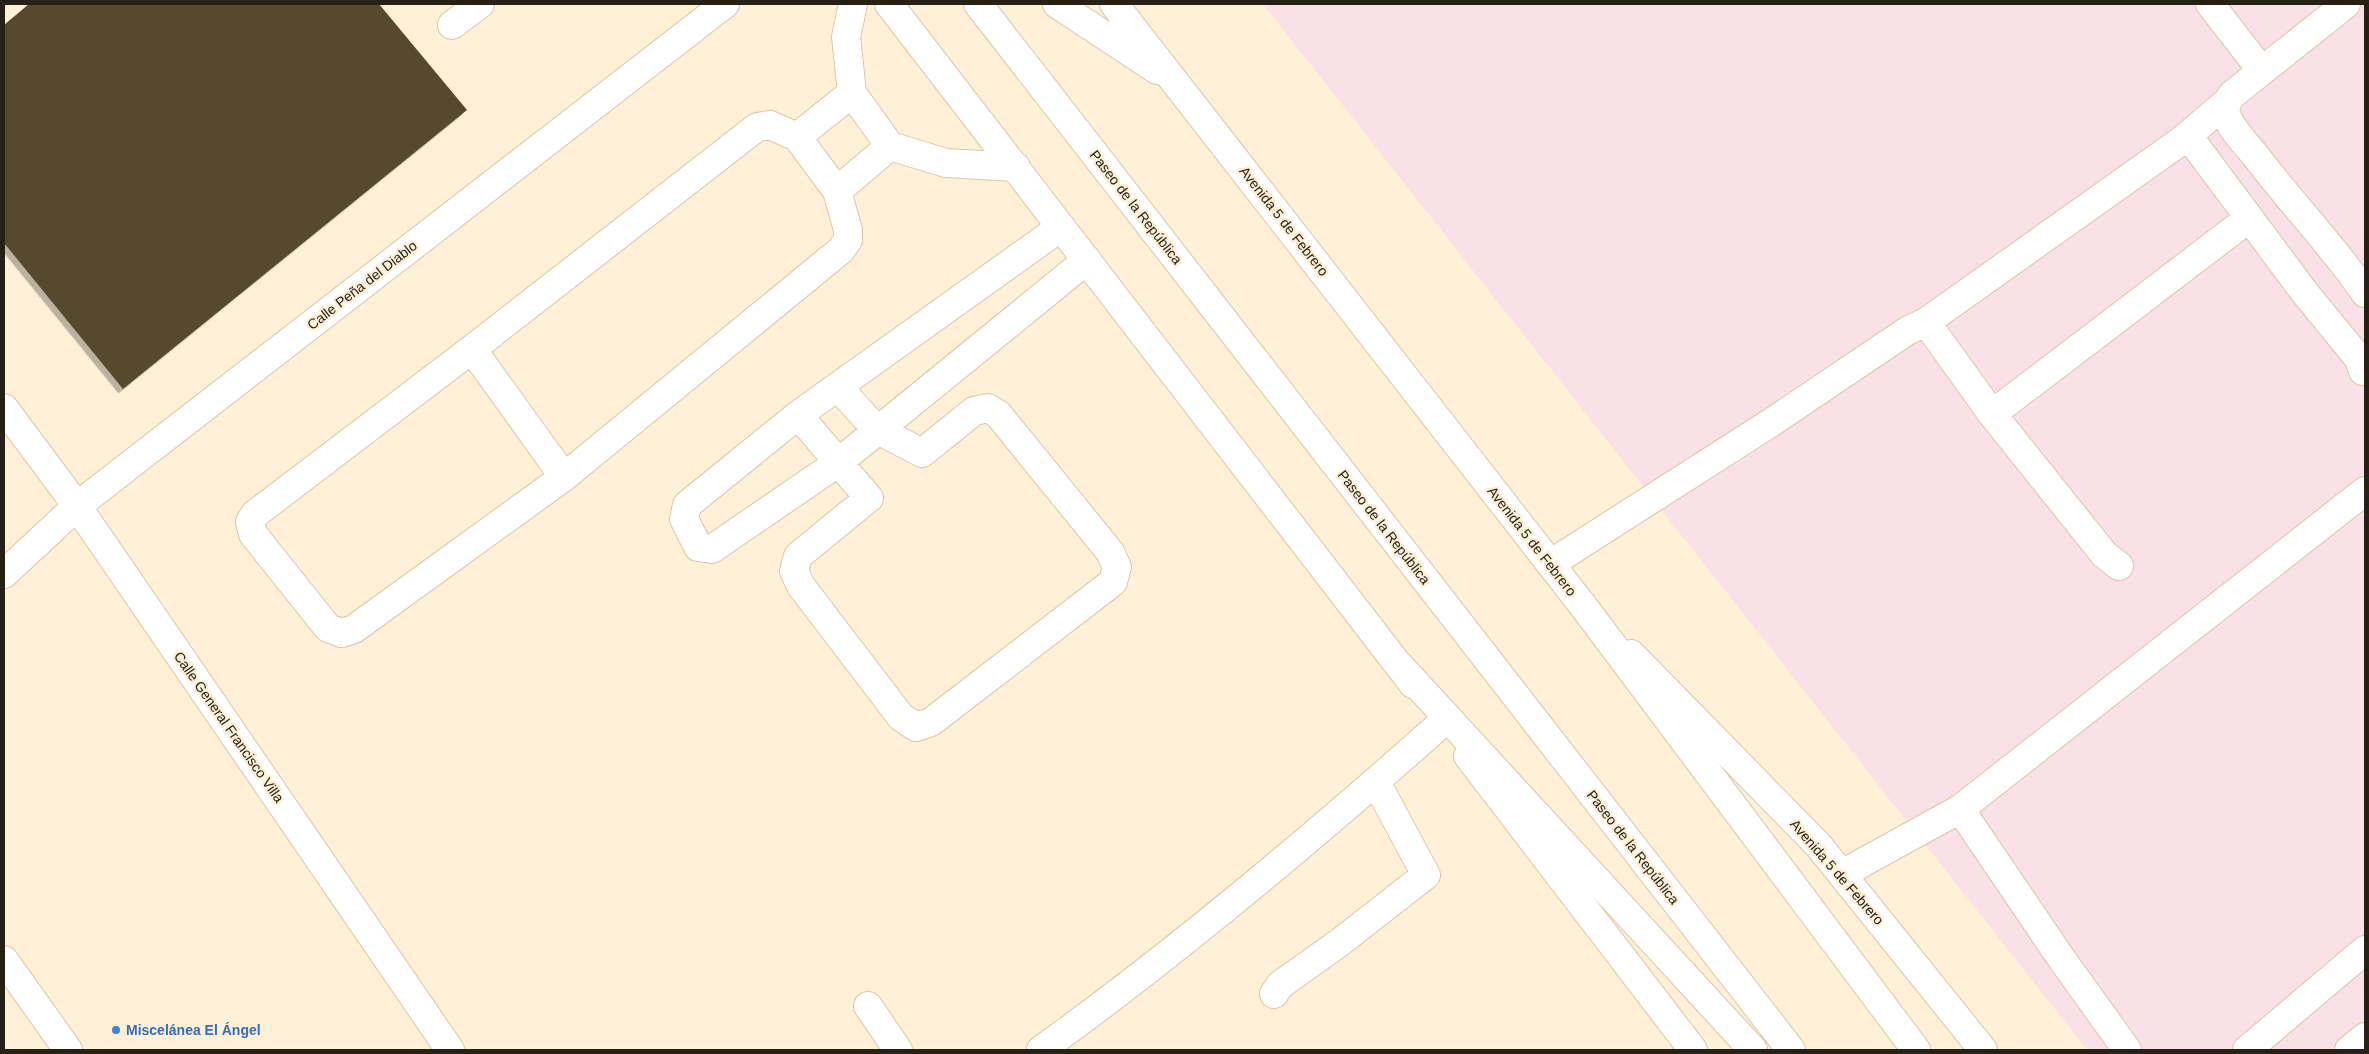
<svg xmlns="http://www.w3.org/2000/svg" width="2369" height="1054" font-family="Helvetica,sans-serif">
  <defs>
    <filter id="shadow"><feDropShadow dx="-4.5" dy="4.5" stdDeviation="0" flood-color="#0004"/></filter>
  </defs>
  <rect width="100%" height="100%" fill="#fef1d8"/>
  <!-- industrial -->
  <path fill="#fae1e8" d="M 1263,4 L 2365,4 L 2365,1050 L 2087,1050 Z"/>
  <!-- building -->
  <path fill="#57492e" filter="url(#shadow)" d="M 29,4 L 379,4 L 467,110 L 123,389 L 4,243 L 4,25 Z"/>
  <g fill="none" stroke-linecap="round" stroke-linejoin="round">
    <defs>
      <path id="minor" d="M 853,4 L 846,37 L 852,93 L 890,146 L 946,163 L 1016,167
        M 2210,4 L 2262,71
        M 2346,4 L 2233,94 C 2228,100 2224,106 2226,114 C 2231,129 2245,143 2255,155 C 2290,202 2332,244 2365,293
        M 452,25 L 480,4
        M 852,93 L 797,137 L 770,125 L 757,127 L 472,349 L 255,514 L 250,522 L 253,534 L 328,628 L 342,633 L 354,629 L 564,477 L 841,250 L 848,240 L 848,230 L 837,191 L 890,146
        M 797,137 L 837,191
        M 2181,141 L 2227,102
        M 1061,227 L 798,415 L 687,505 L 684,519 L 698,547 L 712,549 L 839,462 L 1087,260
        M 1926,322 L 1992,414 L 2104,554 L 2119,566
        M 472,349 L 564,477
        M 4,408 L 77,506 L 450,1050
        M 1992,414 L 2248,219
        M 798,415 L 869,498 L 798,556 L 794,571 L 801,586 L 901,717 L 916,727 L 931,722 L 1113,582 L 1117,567 L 1110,552 L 998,414 L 988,408 L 974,411 L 922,453 L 876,429 L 838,387
        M 1550,564 L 1775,420 L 1907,331 L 1926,322 L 2181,141 L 2187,140 L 2195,145 L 2305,293 L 2359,359 L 2363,371
        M 4,574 L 77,506 L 725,4
        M 1960,809 L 2365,491
        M 1842,874 L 1960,809 L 2061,958 L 2127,1050
        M 4,960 L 68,1050
        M 1274,994 L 1280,985 L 1339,943 L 1426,875 L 1376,782
        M 868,1006 L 898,1050
        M 1041,1050 C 1181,949 1314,837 1443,722
        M 2247,1050 L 2365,950
        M 2349,1050 L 2365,1037"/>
      <path id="major" d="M 889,4 L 1413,684
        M 1631,654 L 1819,846 L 1983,1050
        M 1468,756 L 1693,1050"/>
      <path id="highway" d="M 978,4 L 1791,1050
        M 1057,4 L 1157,70
        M 1114,4 L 1584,607 L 1916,1050
        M 1399,665 L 1753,1050"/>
    </defs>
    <!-- minor casing -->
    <use href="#minor" stroke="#d8c7a9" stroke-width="30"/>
    <!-- major casing -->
    <use href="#major" stroke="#d8c7a9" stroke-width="30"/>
    <!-- highway casing -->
    <use href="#highway" stroke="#d8c7a9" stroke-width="30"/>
    <!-- minor -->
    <use href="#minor" stroke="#fff" stroke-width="28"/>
    <!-- major -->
    <use href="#major" stroke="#fff" stroke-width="28"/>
    <!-- highway -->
    <use href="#highway" stroke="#fff" stroke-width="28"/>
  </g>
  <!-- markers -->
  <circle fill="#3f7fe0" stroke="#fef1d8" stroke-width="2" cx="116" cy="1030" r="5"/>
  <g text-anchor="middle" stroke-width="5" stroke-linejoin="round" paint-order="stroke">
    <!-- street labels -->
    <g font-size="14" fill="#262015" stroke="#fef1d8">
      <text transform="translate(1136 207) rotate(52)" y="5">Paseo de la República</text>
      <text transform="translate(1284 221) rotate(52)" y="5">Avenida 5 de Febrero</text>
      <text transform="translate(362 285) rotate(-38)" y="5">Calle Peña del Diablo</text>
      <text transform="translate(1384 527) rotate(52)" y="5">Paseo de la República</text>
      <text transform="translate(1532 541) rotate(52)" y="5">Avenida 5 de Febrero</text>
      <text transform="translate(229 727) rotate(55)" y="5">Calle General Francisco Villa</text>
      <text transform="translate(1633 847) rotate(52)" y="5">Paseo de la República</text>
      <text transform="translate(1837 872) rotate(49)" y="5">Avenida 5 de Febrero</text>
    </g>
    <!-- shop labels -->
    <g font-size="14" font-weight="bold" fill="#366cbe" stroke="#fef1d8" text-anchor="start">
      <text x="126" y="1035">Miscelánea El Ángel</text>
    </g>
  </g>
  <!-- border -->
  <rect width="2369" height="1054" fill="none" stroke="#262015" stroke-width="10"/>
</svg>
